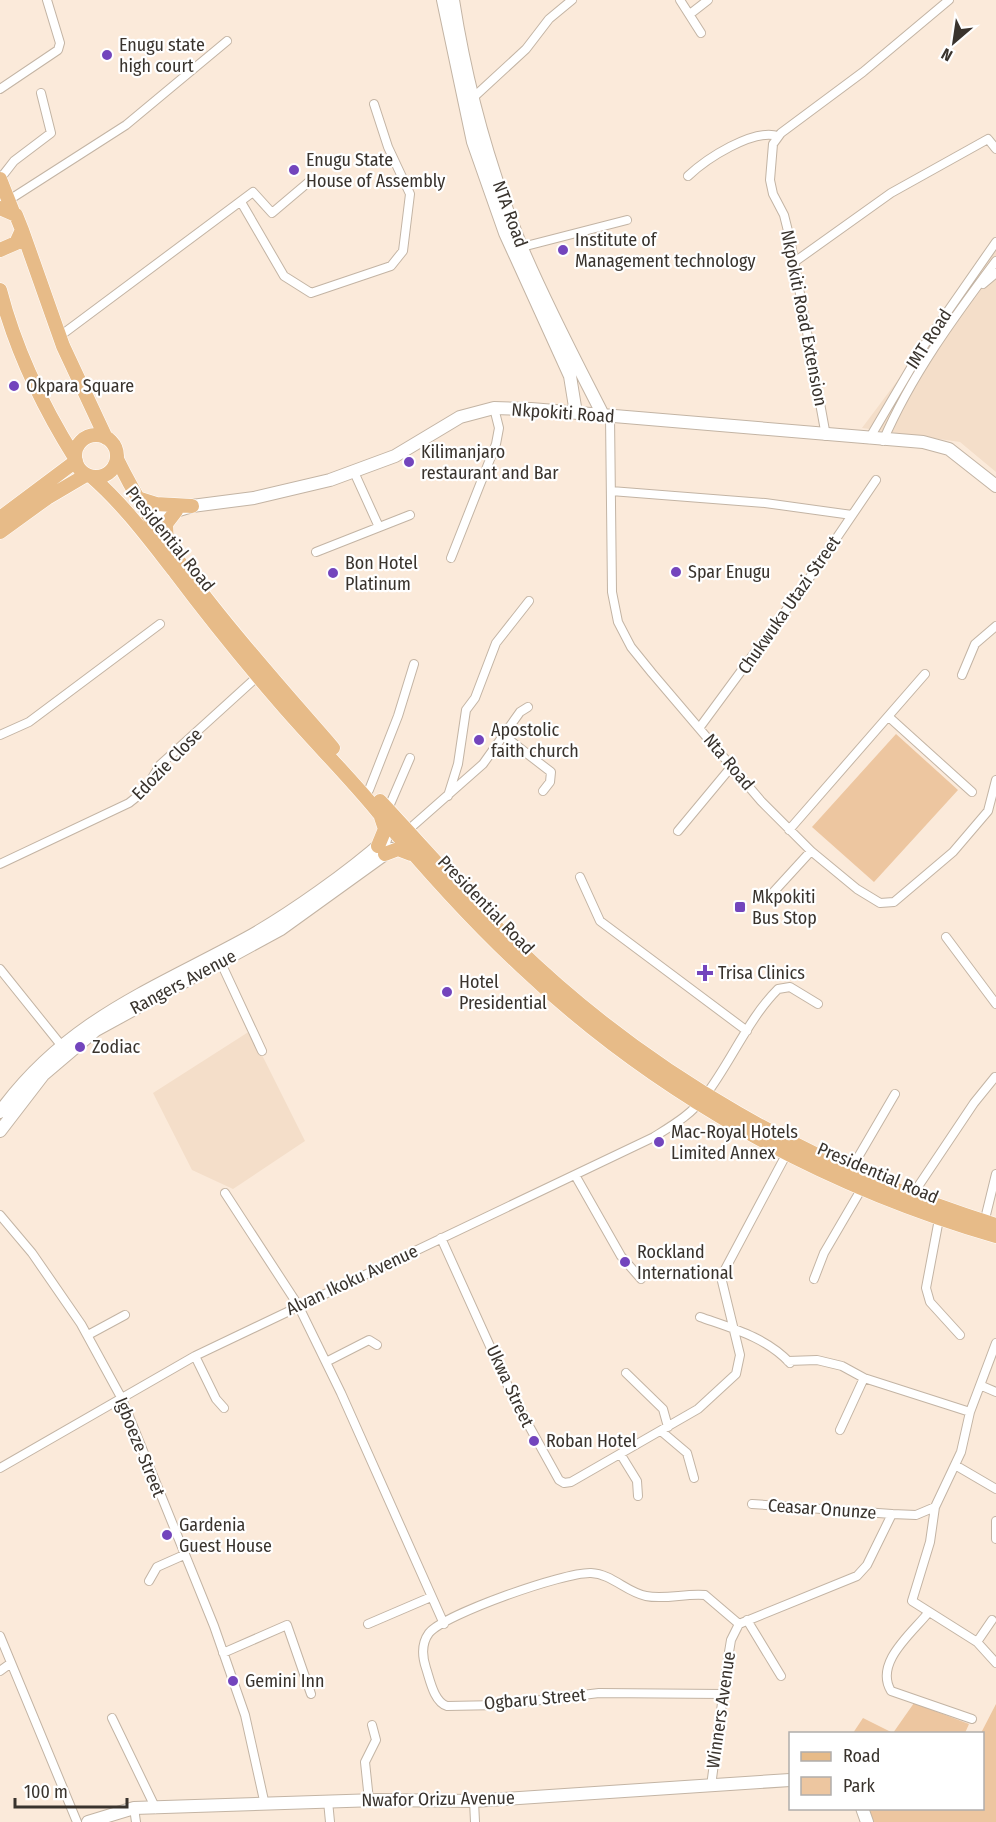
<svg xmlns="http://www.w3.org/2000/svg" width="996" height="1822" font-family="'Fira Sans Condensed',sans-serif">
  <rect width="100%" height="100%" fill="#fbeada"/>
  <!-- built -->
  <path fill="#f4dec9" d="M 996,249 L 996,472 L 960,442 L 862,428 Z
    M 250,1031 L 305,1141 L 233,1189 L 192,1170 L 153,1093 Z"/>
  <!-- green -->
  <path fill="#edc6a0" d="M 896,734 L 958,790 L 874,882 L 812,827 Z
    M 914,1703 L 969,1724 L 965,1733 L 893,1733 Z
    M 996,1704 L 996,1822 L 873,1822 L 868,1809 L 982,1808 L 981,1733 Z
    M 863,1718 L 893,1733 L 853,1733 Z"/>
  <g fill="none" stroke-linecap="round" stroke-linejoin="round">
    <defs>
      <path id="street" d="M 680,0 L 701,33
        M 690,14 L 708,0
        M 0,89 L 58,50 L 60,43 L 47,0
        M 475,96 L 526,49 L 549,19 L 572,0
        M 688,176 C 706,159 753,128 778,136
        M 0,179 L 14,161 L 51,133 L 41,93
        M 9,200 L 126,125 L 227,41
        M 241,202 L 284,276 L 311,293 L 391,266 L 403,251 L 410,194 L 388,147 L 374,104
        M 522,247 L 627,220
        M 793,263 L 891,193 L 988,139 L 996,149
        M 983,284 L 996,273
        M 60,336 L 253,192 L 272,213 L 311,180
        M 610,416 L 612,592 L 618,622 L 631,647 L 652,673 L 761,801 L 811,851 L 857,889 L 880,903 L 894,902 L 953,852 L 988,811 L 996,780
        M 826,436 L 790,239 L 784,215 L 773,194 L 770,180 L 773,144 L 781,133 L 863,72 L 949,0
        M 869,439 L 925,344 L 996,242
        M 883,441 C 911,376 954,317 996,261
        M 354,472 L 379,527
        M 611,491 L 765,503 L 852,515
        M 316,552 L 410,515
        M 451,558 L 496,444 L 499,428 L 494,408
        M 962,675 L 975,644 L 996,626
        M 890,718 L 972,792
        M 700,727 L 806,583 L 876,480
        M 0,735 L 29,722 L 160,624
        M 503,735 L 551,772 L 550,782 L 543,791
        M 369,790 L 398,716 L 414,664
        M 448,796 L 458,764 L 466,710 L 475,698 L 496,643 L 529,601
        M 388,809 L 410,758
        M 789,830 L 925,674
        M 407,831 L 483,764 L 520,712 L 528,707
        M 678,831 L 732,766
        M 0,864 L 129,803 L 144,791 L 160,765 L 258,676
        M 580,877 L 600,921 L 747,1031
        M 768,898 L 811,851
        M 946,937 L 996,1004
        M 221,963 L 262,1051
        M 0,969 L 61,1045
        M 850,1171 L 895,1094
        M 575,1175 L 621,1256 L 641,1279
        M 225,1193 L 298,1305 L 341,1393 L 444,1624
        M 911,1197 L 974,1103 L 995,1077
        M 0,1215 L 32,1253 L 81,1324 L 122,1399 L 214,1626 L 245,1715 L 265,1805
        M 939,1219 L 926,1288 L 930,1302 L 960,1335
        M 984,1223 L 996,1174
        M 441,1238 L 513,1397 L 559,1480 L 564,1483 L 571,1482 L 698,1409 L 736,1374 L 740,1355 L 721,1277 L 787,1153
        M 814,1279 L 824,1253 L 862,1188
        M 700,1317 C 731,1328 766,1337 790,1363
        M 88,1335 L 125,1315
        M 195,1356 L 216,1399 L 224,1408
        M 788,1361 L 817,1360 L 842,1366 L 864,1378 L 970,1412
        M 326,1362 L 369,1340 L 377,1345
        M 626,1373 L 663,1409 L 668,1427
        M 982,1386 L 996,1392
        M 840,1430 L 864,1378
        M 661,1431 L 687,1453 L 694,1478
        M 621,1455 L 637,1481 L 638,1496
        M 955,1465 L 996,1489
        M 0,1468 L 195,1356 L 654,1137 C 673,1125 692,1114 705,1096 C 731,1062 748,1019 778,989 L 790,987 L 818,1004
        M 752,1504 L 892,1514
        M 935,1507 L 930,1542 L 912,1601 L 977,1642 L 996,1663
        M 996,1521 L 996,1539
        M 149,1581 L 157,1567 L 184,1555
        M 928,1613 C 912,1633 874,1663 891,1691 L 972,1719
        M 747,1620 L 781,1676
        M 368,1624 L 431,1597
        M 0,1636 L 77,1822
        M 977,1642 L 992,1620
        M 223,1653 L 287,1625 L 311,1694
        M 0,1671 L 11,1663
        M 723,1694 L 599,1693 L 500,1705 L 447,1706 C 434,1702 430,1680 426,1668 C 422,1656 421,1644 429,1633 C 445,1614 564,1572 591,1573 C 612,1574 626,1592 646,1596 C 665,1600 686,1593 705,1595 L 739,1624
        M 112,1718 L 156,1809
        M 711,1786 L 728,1658 L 731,1640 L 739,1624 L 857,1576 L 867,1565 L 892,1514 L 916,1515 L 935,1507 L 961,1452 L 970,1412 L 996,1343
        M 369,1800 L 365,1762 L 376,1740 L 372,1725
        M 328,1801 L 330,1822
        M 474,1801 L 475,1822
        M 134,1808 L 136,1822"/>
      <path id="secondary" d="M 443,0 L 473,142 L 505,233 L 570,376 L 576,413
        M 453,0 C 466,83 489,168 521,246 C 545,303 575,360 603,415
        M 143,521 L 192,506 L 254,498 L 330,480 L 395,456 L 460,417 L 494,408 L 531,409 L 923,442 L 949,449 L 996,486
        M 0,1112 C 67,1020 152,990 247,938 C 290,914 349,872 385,840
        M 0,1131 L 43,1075 L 96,1030 L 281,929 L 392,849
        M 862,1808 L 867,1822
        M 88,1822 L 134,1808 L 377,1800 L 474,1801 L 790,1780"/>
      <path id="primary" d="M 0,179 L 13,212
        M 0,208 L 16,215 L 22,230 L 16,243 L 0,250
        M 22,230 L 63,346 L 106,438
        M 0,290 C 15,348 43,407 75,458
        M75 456a21 21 0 1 1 42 0a21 21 0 1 1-42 0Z
        M 117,459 C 170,567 255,658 333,748
        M 92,477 C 124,505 149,539 175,572 C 208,616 242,658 277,699 C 310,738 346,773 378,812 C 423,866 470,919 522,967 C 655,1093 820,1185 996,1236
        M 137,498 L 156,504 L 192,506
        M 0,518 L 76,461
        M 0,532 L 47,498 L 86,475
        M 167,542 L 166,524 L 176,511
        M 380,801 C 424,848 467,898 513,944 C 649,1077 816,1169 996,1225
        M 378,846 L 385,829 L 381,817
        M 385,854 L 398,849 L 411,854"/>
    </defs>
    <!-- street casing -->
    <use href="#street" stroke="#c3b4a4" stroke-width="10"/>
    <!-- secondary casing -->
    <use href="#secondary" stroke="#c3b4a4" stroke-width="14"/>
    <!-- primary casing -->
    <use href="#primary" stroke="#fff" stroke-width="15"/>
    <!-- street -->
    <use href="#street" stroke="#fff" stroke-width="8"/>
    <!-- secondary -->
    <use href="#secondary" stroke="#fff" stroke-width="12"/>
    <!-- primary -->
    <use href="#primary" stroke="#e7bb88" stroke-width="14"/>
  </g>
  <!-- markers -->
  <g fill="#7345bd" stroke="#fff" stroke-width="2">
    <circle cx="107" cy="55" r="6"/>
    <circle cx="294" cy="170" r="6"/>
    <circle cx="563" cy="250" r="6"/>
    <circle cx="14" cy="386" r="6"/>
    <circle cx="409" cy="462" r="6"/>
    <circle cx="676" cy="572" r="6"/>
    <circle cx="333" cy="573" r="6"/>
    <circle cx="479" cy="740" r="6"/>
    <rect x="734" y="901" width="12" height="12" rx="3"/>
    <path d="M702 964h6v6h6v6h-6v6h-6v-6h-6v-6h6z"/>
    <circle cx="447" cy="992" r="6"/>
    <circle cx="80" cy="1047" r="6"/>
    <circle cx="659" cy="1142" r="6"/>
    <circle cx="625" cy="1262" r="6"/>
    <circle cx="534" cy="1441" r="6"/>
    <circle cx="167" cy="1535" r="6"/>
    <circle cx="233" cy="1681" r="6"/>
  </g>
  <g text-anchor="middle" stroke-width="4.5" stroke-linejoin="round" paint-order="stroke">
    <!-- poi labels -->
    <g font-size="18" fill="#39332d" stroke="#fff" text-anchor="start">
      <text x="119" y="51">Enugu state<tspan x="119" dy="21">high court</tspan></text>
      <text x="306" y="166">Enugu State<tspan x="306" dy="21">House of Assembly</tspan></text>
      <text x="575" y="246">Institute of<tspan x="575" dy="21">Management technology</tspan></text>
      <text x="26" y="392">Okpara Square</text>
      <text x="421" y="458">Kilimanjaro<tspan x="421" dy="21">restaurant and Bar</tspan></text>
      <text x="345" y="569">Bon Hotel<tspan x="345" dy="21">Platinum</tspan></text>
      <text x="688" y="578">Spar Enugu</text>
      <text x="491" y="736">Apostolic<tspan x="491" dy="21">faith church</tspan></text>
      <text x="752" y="903">Mkpokiti<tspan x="752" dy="21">Bus Stop</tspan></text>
      <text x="718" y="979">Trisa Clinics</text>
      <text x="459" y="988">Hotel<tspan x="459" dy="21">Presidential</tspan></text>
      <text x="92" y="1053">Zodiac</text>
      <text x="671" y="1138">Mac-Royal Hotels<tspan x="671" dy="21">Limited Annex</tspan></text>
      <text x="637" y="1258">Rockland<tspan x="637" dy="21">International</tspan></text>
      <text x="546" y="1447">Roban Hotel</text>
      <text x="179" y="1531">Gardenia<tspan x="179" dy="21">Guest House</tspan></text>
      <text x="245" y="1687">Gemini Inn</text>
    </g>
    <!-- street labels -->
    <g font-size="18" fill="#39332d" stroke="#fff">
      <text transform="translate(510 214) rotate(70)" y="6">NTA Road</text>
      <text transform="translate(804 318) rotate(79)" y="6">Nkpokiti Road Extension</text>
      <text transform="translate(929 339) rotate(-57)" y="6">IMT Road</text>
      <text transform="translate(563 413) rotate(4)" y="6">Nkpokiti Road</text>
      <text transform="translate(170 539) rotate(51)" y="6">Presidential Road</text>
      <text transform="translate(789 605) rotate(-55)" y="6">Chukwuka Utazi Street</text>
      <text transform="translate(729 762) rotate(50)" y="6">Nta Road</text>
      <text transform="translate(167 764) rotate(-46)" y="6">Edozie Close</text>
      <text transform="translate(486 905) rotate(46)" y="6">Presidential Road</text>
      <text transform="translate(183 982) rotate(-28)" y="6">Rangers Avenue</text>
      <text transform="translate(878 1173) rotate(23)" y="6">Presidential Road</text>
      <text transform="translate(352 1280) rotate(-25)" y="6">Alvan Ikoku Avenue</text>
      <text transform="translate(510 1386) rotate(65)" y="6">Ukwa Street</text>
      <text transform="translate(140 1447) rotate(68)" y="6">Igboeze Street</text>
      <text transform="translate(822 1509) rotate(4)" y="6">Ceasar Onunze</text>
      <text transform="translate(535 1699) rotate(-5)" y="6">Ogbaru Street</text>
      <text transform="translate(721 1710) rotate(-82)" y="6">Winners Avenue</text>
      <text transform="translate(438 1799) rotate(-1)" y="6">Nwafor Orizu Avenue</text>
    </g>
  </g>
  <!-- legend -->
  <rect x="789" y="1732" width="195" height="78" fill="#ffffff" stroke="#b0adab" stroke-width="1.5"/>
  <rect x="801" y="1752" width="30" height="9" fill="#e7bb88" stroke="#b0adab" stroke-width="1.5"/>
  <text x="843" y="1762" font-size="18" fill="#39332d">Road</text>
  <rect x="801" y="1777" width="30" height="18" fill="#edc6a0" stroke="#b0adab" stroke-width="1.5"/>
  <text x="843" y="1792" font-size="18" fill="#39332d">Park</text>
  <!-- north arrow -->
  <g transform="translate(954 42) rotate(209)" stroke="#ffffff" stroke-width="4.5" paint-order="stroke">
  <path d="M0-4.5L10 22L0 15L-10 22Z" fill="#39332d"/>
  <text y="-9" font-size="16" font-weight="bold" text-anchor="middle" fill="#39332d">N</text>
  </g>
  <!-- scale -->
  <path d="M15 1798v9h112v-9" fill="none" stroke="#39332d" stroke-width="3"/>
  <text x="24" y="1798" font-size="18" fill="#39332d" stroke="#ffffff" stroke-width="4.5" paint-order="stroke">100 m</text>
</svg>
